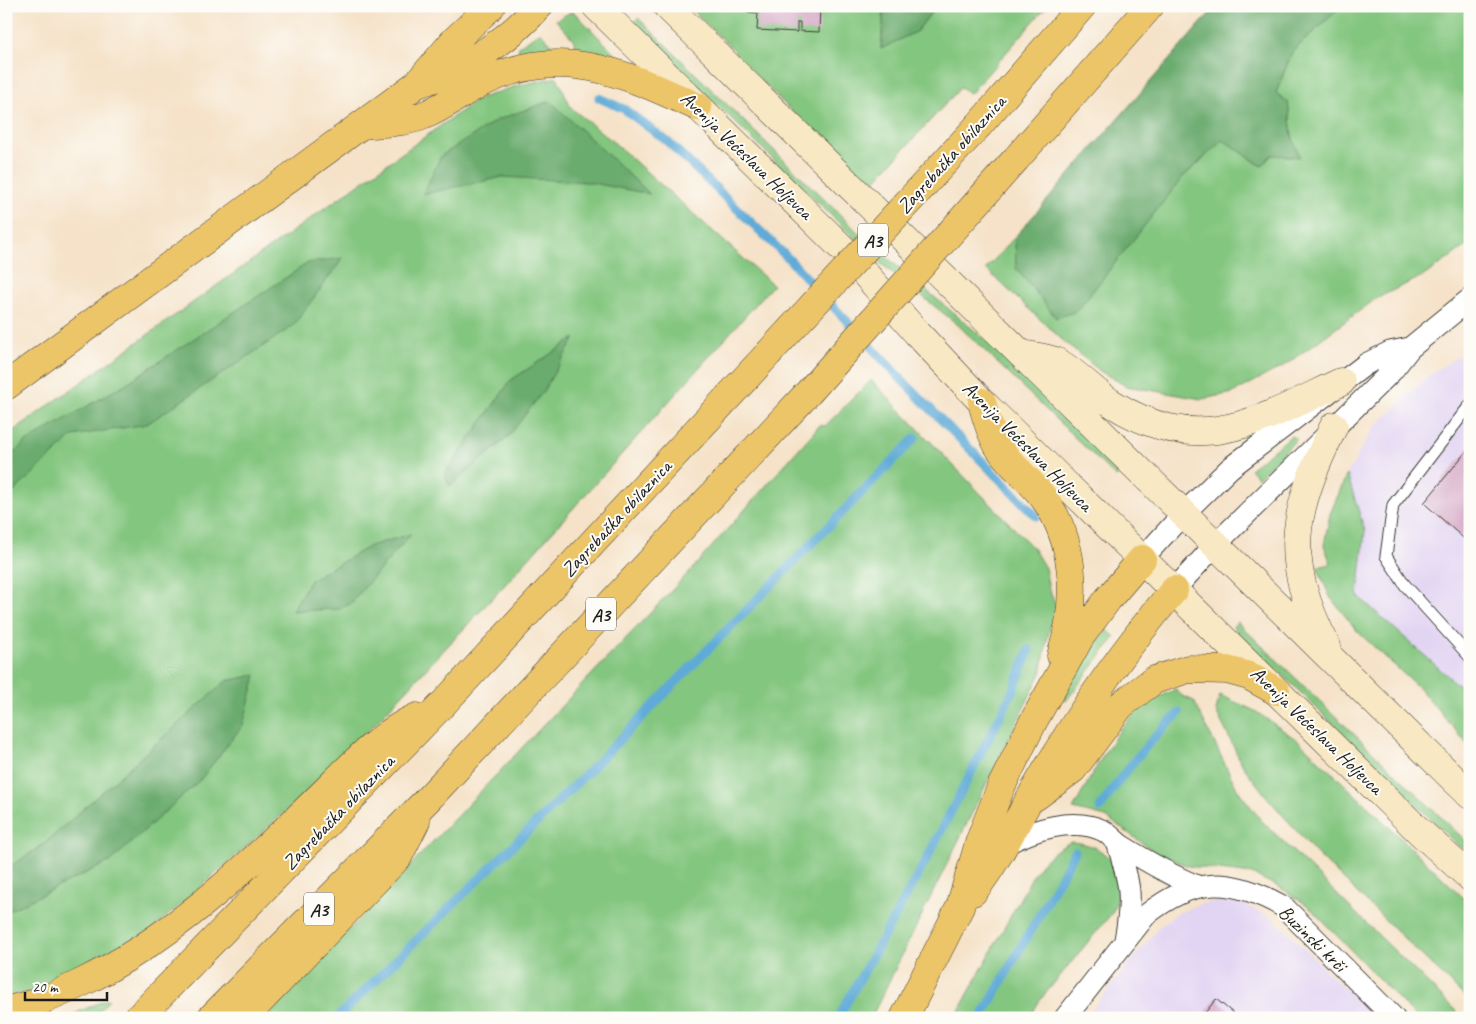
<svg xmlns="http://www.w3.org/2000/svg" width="1476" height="1024" font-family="Caveat,sans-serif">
  <rect width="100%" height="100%" fill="#fdfcf7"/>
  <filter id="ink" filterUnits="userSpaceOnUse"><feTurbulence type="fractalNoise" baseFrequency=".02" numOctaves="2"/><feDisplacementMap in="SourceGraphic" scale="10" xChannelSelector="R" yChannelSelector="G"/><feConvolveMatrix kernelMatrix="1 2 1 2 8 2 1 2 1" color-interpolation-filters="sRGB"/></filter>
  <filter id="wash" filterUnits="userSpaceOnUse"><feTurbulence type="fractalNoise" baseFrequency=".0096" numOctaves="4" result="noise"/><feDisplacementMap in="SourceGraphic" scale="20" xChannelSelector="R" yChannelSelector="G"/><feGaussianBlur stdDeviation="1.12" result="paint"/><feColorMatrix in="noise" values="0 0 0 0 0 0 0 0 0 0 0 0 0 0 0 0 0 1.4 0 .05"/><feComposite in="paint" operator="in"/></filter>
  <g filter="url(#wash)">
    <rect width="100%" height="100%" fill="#f5e2c8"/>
    <!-- built -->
    <path fill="#e2d4f3" d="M 1470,348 L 1470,696 L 1358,596 L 1365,531 L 1347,474 L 1373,429 L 1428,376 Z
      M 1221,901 L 1243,904 L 1274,919 L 1375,1018 L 1085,1018 L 1159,927 L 1176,914 L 1199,904 Z"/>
    <!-- green -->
    <path fill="#83c67f" stroke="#50714e" d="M 688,6 L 884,6 L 881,48 L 917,31 L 936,6 L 1047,6 L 970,94 L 961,87 L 871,185 L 823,142 L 735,55 L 735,51 Z
      M 1342,6 L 1470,6 L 1470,243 L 1425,275 L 1377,298 L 1287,364 L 1233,393 L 1202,399 L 1126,386 L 1100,371 L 1060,338 L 986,269 L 1015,237 L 1016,268 L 1183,177 L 1224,139 L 1261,166 L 1292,136 L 1288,102 L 1276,93 L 1292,52 Z
      M 571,12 L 575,13 L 617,56 L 618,59 L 615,61 L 578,54 L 573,39 L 556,20 Z
      M 638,18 L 866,240 L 987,341 L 1121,473 L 1116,477 L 957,324 L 879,262 L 633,23 Z
      M 540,32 L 558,51 L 527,54 L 518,51 L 519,46 Z
      M 557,77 L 571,108 L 611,140 L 773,285 L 501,589 L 356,744 L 282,815 L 147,934 L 93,964 L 32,992 L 6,998 L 6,436 L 478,99 L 516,86 Z
      M 871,380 L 1033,548 L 1045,568 L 1049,589 L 1056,606 L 1048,636 L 1041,673 L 871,1018 L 265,1018 L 693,568 L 820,425 L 825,426 Z
      M 1291,436 L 1297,439 L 1258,478 L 1250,469 Z
      M 1347,474 L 1365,531 L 1358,596 L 1470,696 L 1470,747 L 1419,688 L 1358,632 L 1330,597 L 1317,567 L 1331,564 L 1324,545 L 1330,514 Z
      M 1237,622 L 1470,845 L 1470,857 L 1233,627 Z
      M 1106,629 L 1115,637 L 1066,701 L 1060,698 Z
      M 1176,689 L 1182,696 L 1194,701 L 1237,789 L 1260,819 L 1463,1018 L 1417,1018 L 1307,905 L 1281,888 L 1252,874 L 1188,866 L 1156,853 L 1106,817 L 1073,809 C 1091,778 1108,741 1133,715 C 1145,703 1161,696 1176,689 Z
      M 1220,695 L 1255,711 L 1300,742 L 1470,904 L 1470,1002 L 1315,852 L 1266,796 L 1243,766 L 1216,711 Z
      M 1071,842 C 1112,844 1130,877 1112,913 L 1040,1000 L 1029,1018 L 955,1018 L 1033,875 C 1044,859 1054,850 1071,842 Z
      M 107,999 L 109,1000 L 93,1018 L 65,1018 Z"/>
    <!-- forest -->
    <path fill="#6aab6e" stroke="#436445" d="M 884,6 L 936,6 L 917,31 L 881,49 Z
      M 1216,6 L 1342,6 L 1292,52 L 1276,93 L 1288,102 L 1292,136 L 1300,157 L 1271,155 L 1262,166 L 1223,140 L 1183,177 L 1077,311 L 1056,318 L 1016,268 L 1015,237 Z
      M 550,101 L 650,194 L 587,182 L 503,177 L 423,194 L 441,156 L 497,120 Z
      M 343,258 L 293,326 L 147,424 L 73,436 L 6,499 L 6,460 L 26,442 L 127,383 L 308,263 Z
      M 575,338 L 542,393 L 507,438 L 450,486 L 444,475 L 511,380 Z
      M 411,534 L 350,604 L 339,609 L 292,611 L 310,580 L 370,546 Z
      M 256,675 L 243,725 L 200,780 L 111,861 L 6,912 L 6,869 L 44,844 L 226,681 Z"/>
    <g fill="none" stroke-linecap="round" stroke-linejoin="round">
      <!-- stream -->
      <path stroke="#5faad7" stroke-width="9" d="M 599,98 L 624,109 L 668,142 L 788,258 L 900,378 L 1036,516
        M 1100,808 C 1123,773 1148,741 1179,713
        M 337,1018 L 591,769 L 915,438
        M 838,1018 L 924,864 L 1013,691 L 1029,650
        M 981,1018 L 1075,852"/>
    </g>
    <g id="blocks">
      <!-- building -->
      <path fill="#d3a5c5" d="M 747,6 L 820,6 L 819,32 L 800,31 L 800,22 L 797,22 L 797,32 L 757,30 L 758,13 L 747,12 Z
        M 1470,447 L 1470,544 L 1424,503 Z
        M 1216,999 L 1239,1018 L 1201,1018 Z"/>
    </g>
  </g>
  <g filter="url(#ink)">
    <use href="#blocks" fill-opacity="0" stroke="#3d3a36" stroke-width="1"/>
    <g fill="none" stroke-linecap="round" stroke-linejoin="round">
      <defs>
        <path id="service" d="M 1470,405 L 1393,505 L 1386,556 L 1405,585 L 1470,657"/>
        <path id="minor" d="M 1142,559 L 1183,514 L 1230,468 L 1366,364 L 1390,352 L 1410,348
          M 1174,590 L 1215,545 L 1392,371 L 1410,348 L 1470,299
          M 1117,842 C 1130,884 1133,896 1125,940
          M 1004,845 C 1032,830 1073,816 1104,831 C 1110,835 1115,841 1122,846 C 1146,861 1170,875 1197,886
          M 1065,1018 L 1146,915 C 1195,876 1231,877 1284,907 L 1394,1018"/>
        <path id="secondary" d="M 596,6 L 846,252 L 917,333 L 982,402 L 1419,831 L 1470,877
          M 667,6 L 1470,795
          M 1021,354 C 1032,356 1045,357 1055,361 C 1076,371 1093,392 1113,404 C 1201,459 1259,420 1341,382
          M 1327,647 C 1281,558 1292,513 1334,426"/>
        <path id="motorway" d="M 418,84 C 464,69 507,42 539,6
          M 362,125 C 381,123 403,123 422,116 C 443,108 461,93 481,83 C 561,43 624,73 698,107
          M 979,125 L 1082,6
          M 1016,159 L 1150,6
          M 6,386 L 417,84 L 454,41 L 491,6
          M 982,402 C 986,418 991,435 1000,449 C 1013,469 1035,483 1048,504 C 1077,549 1077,606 1061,656
          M 1035,797 L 1073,769 L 1121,705 L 1154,680 L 1188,669 L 1227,670 L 1249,676 L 1276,691
          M 973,892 C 1002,856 1020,813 1044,774 C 1082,709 1125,648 1174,590
          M 6,1010 C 32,1006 58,994 81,983 C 169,940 240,874 310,806 C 343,775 375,736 417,717
          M 138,1018 L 442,705 L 768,354
          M 211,1018 L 427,800 L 809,392
          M 244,1018 L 398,857 L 416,821
          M 904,1018 L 960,907 L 980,840 L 1001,787 L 1033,722 L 1081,636 L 1108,599 L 1142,559"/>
      </defs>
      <!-- service casing -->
      <use href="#service" stroke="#3d3a36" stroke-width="13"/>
      <!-- minor casing -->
      <use href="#minor" stroke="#3d3a36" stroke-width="23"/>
      <!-- secondary casing -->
      <use href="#secondary" stroke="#3d3a36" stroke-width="29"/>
      <!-- motorway casing -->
      <use href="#motorway" stroke="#3d3a36" stroke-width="29"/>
      <!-- service -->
      <use href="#service" stroke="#fff" stroke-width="11"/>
      <!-- minor -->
      <use href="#minor" stroke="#fff" stroke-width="21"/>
      <!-- secondary -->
      <use href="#secondary" stroke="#f8e8c3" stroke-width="28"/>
      <!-- motorway -->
      <use href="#motorway" stroke="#edc569" stroke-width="28"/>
      <defs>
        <path id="motorway-bridge" d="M 768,354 L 979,125
          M 809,392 L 1016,159"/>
      </defs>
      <!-- motorway-bridge casing -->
      <use href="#motorway-bridge" stroke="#3d3a36" stroke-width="29" stroke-linecap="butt"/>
      <!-- motorway-bridge -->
      <use href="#motorway-bridge" stroke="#edc569" stroke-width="28"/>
    </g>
  </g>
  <g text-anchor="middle" stroke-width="4" stroke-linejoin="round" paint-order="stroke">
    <!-- shield labels -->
    <g fill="#fdfcf7" stroke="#605f5e" stroke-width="1">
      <rect x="858" y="223.5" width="30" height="33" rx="4"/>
      <rect x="586" y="597.5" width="30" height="33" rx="4"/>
      <rect x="304" y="892.5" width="30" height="33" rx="4"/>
    </g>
    <g font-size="19" font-weight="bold" fill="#1c1c1c">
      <text x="873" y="247">A3</text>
      <text x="601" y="621">A3</text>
      <text x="319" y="916">A3</text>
    </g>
    <!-- street labels -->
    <g font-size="20" fill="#1c1c1c" stroke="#fdfcf7">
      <text transform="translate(951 154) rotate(-48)" y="7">Zagrebačka obilaznica</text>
      <text transform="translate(747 155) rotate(44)" y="7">Avenija Većeslava Holjevca</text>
      <text transform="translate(1028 446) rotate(45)" y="7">Avenija Većeslava Holjevca</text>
      <text transform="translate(616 518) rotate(-47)" y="7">Zagrebačka obilaznica</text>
      <text transform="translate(1317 730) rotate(44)" y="7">Avenija Većeslava Holjevca</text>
      <text transform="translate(338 812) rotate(-46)" y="7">Zagrebačka obilaznica</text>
      <text transform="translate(1313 938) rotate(44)" y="7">Buzinski krči</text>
    </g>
  </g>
  <!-- margin -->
  <rect width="1476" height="1024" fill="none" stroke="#fdfcf7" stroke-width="25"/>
  <!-- scale -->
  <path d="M25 992v8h82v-8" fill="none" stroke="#1c1c1c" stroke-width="2.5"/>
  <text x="32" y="992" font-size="15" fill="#1c1c1c" stroke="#fdfcf7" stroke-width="4" paint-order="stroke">20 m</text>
</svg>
